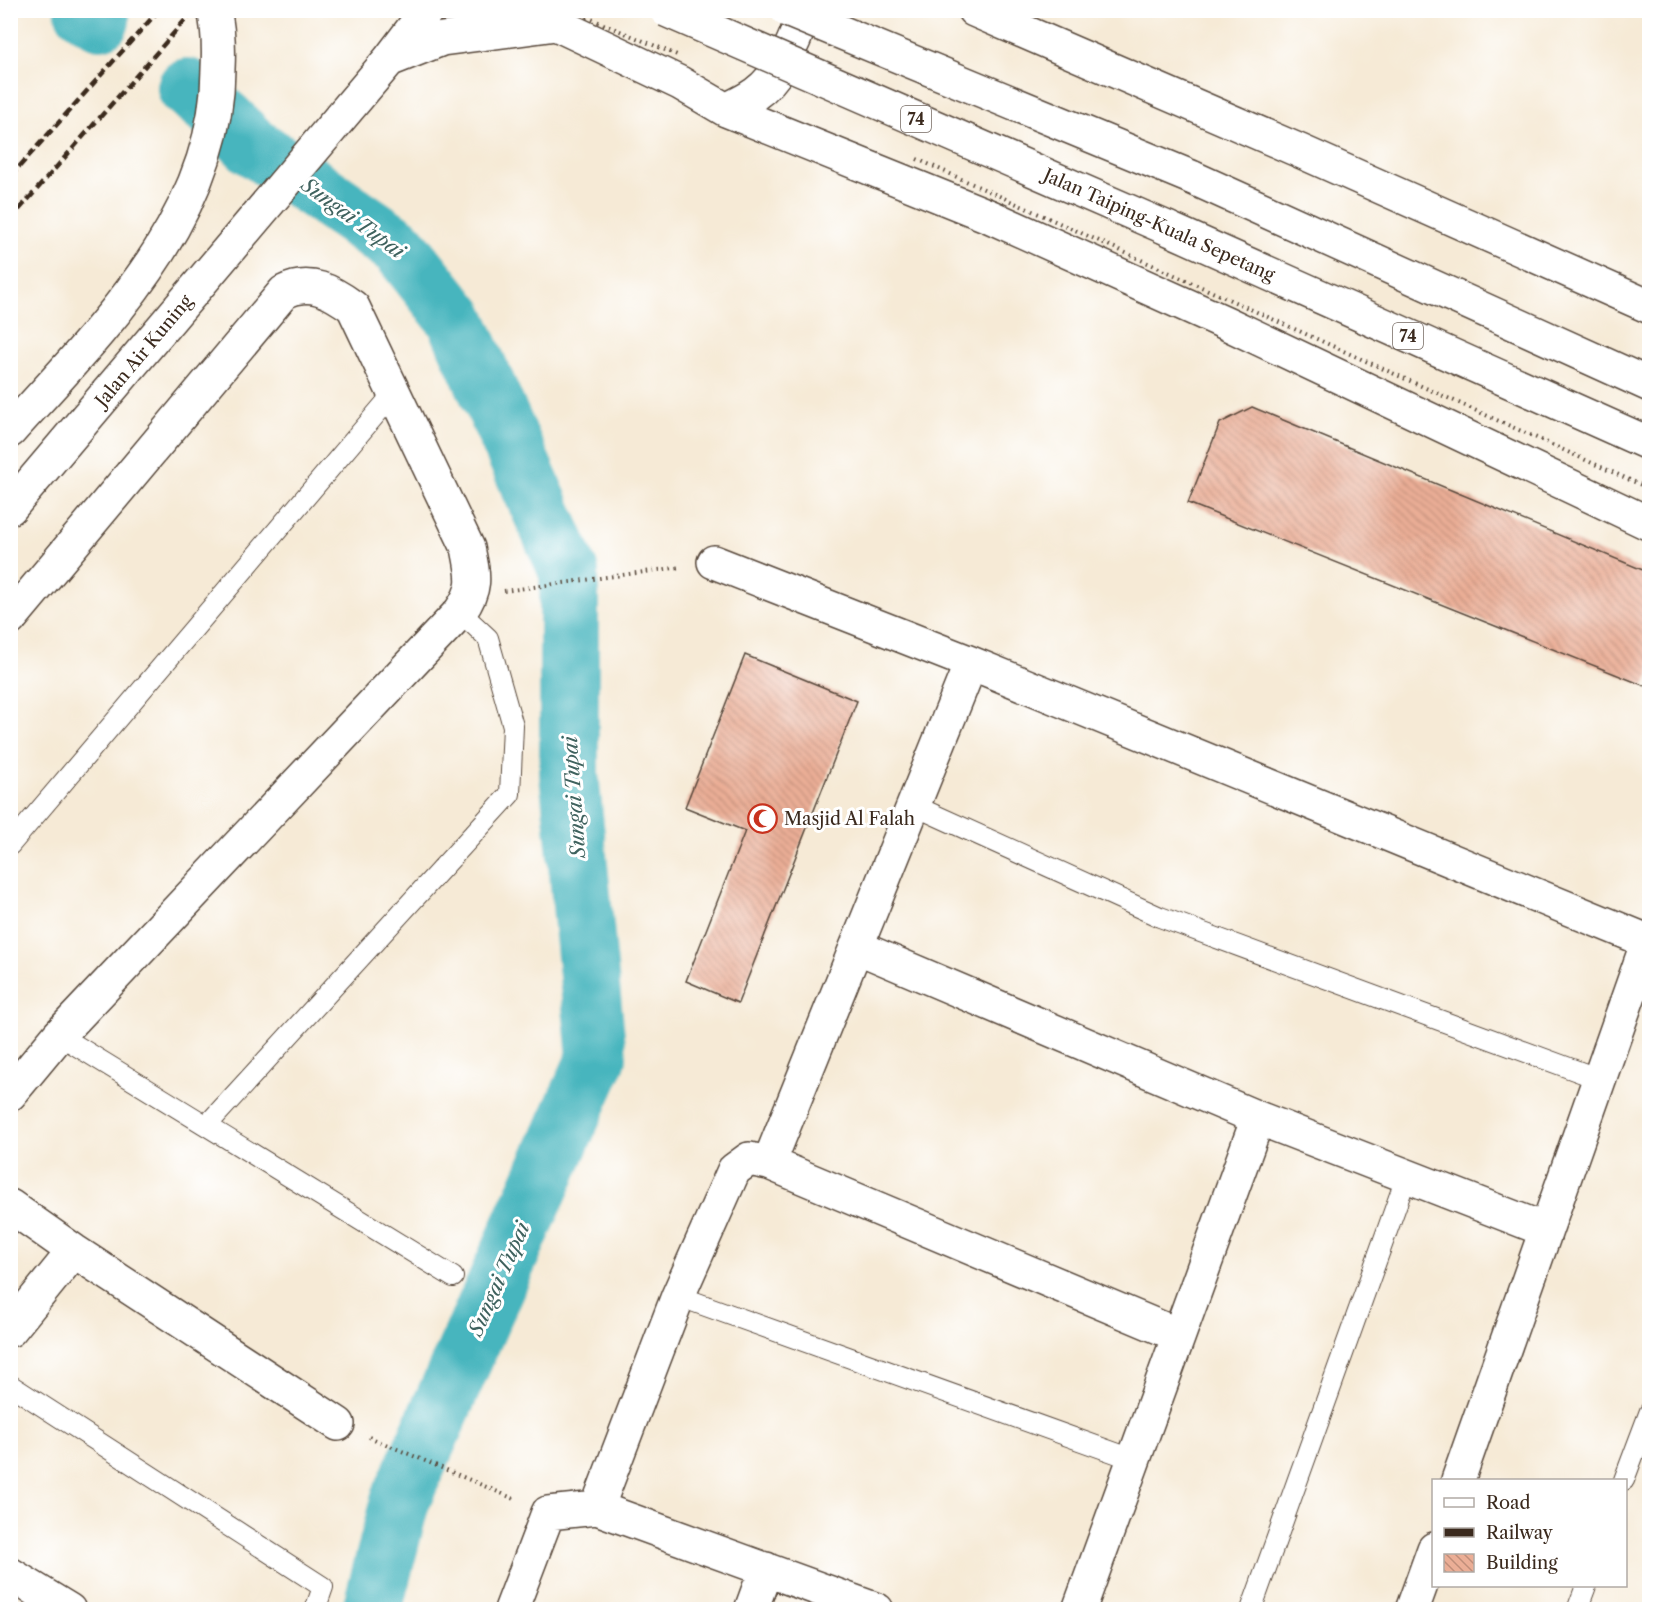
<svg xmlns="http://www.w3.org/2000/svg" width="1660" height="1620" font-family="'Libre Caslon Text',serif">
  <defs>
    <pattern id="building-back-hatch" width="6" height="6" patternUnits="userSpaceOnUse" patternTransform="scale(1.5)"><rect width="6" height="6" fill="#ebae96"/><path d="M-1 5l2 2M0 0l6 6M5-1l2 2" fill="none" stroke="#c08e7a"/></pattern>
  </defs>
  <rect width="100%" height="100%" fill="#fff"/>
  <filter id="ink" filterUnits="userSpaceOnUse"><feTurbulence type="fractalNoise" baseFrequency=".0167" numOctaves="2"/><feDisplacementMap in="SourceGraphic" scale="12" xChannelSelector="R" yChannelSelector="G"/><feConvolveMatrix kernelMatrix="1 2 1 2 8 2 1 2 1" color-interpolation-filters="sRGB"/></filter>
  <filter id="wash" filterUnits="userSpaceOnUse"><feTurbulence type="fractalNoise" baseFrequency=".008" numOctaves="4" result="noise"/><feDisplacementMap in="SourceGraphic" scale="24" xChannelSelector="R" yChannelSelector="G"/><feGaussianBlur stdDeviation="1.35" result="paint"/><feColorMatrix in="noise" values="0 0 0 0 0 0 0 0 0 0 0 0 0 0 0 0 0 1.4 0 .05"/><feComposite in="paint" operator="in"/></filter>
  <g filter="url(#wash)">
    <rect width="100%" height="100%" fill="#f6ead6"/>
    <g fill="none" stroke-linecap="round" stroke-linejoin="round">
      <!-- river -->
      <path stroke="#46b5be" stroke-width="60" d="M 84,10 L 100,20
        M 187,88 L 225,119 L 251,145 L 399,247 L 456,319 L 569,572 L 569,774 L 597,1057 L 400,1501 L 372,1610"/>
    </g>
    <g id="blocks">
      <!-- building -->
      <path fill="url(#building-back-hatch)" d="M 1252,407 L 1650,573 L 1650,675 L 1645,686 L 1188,503 L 1220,423 Z
        M 745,655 L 857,701 L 738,1003 L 686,981 L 745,831 L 685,807 Z"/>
    </g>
  </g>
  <g filter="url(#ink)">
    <use href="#blocks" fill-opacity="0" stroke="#57473a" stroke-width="1.5"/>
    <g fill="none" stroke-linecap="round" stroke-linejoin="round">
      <defs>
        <path id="lane" d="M 915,806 L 1160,917 L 1599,1079
          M 10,845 L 394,393
          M 59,1035 L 453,1277
          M 207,1125 L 510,794 L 513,726 L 488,638 L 460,612
          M 678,1296 L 1135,1460
          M 10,1385 L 323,1587 L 315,1610
          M 1624,1480 L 1650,1411
          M 1251,1610 L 1406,1178
          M 1577,1610 L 1586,1586"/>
        <path id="street" d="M 714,562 L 971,663 L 1650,942
          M 10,619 L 284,292 C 310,279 331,291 353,307 L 468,548 C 474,577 477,588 460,612 L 59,1035 L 10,1094
          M 857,947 L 1258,1118 L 1546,1230
          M 769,1163 L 1178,1335
          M 10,1206 L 74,1251 L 338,1424
          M 10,1330 L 74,1251
          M 1458,1480 L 1648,941
          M 597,1508 L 678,1296 L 734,1170 L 749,1159 L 769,1163 L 971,663
          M 10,1574 L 69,1610
          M 511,1610 L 548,1513 L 597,1508 L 877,1610
          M 751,1610 L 766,1569
          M 1079,1610 L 1258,1118
          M 1412,1610 L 1434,1549"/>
        <path id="secondary" d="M 541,10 L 556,24 L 680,83 L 726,110 L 991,217 L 1226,323 L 1650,524
          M 974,10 L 1300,151 L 1650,307
          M 389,60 L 442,39 L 556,24
          M 726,110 C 736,105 747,100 755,94 C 781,76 796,39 805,10
          M 10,508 L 389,60 L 427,10"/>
        <path id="primary" d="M 1191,177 L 1650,385
          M 1167,228 L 1650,444
          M 10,431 C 102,329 218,216 218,69 C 219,49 219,30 214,10"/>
      </defs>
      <!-- lane casing -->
      <use href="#lane" stroke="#57473a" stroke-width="22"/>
      <!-- street casing -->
      <use href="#street" stroke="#57473a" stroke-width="36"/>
      <!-- secondary casing -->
      <use href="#secondary" stroke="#57473a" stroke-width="36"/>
      <!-- primary casing -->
      <use href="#primary" stroke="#57473a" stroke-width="36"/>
      <!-- path -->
      <path stroke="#57473a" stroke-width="4" stroke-dasharray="1.5 4.5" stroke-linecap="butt" d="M 504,591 L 681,567
        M 369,1437 L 517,1500"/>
      <!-- lane -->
      <use href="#lane" stroke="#fff" stroke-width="20"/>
      <!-- street -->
      <use href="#street" stroke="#fff" stroke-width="33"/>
      <!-- secondary -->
      <use href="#secondary" stroke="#fff" stroke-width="33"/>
      <!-- primary -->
      <use href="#primary" stroke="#fff" stroke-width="33"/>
      <!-- rail -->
      <path stroke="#3b2a1e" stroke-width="4.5" stroke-dasharray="9 4.5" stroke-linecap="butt" d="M 10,177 L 159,10
        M 10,220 L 194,10"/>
      <defs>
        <path id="primary-bridge" d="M 666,10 L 1167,228
          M 787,10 L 1191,177"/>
      </defs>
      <!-- primary-bridge casing -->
      <use href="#primary-bridge" stroke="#57473a" stroke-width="36" stroke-linecap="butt"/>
      <!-- path-bridge -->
      <path stroke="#57473a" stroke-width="4" stroke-dasharray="1.5 4.5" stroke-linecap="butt" d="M 570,10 L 677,55
        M 917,159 L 1650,489"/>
      <!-- primary-bridge -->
      <use href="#primary-bridge" stroke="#fff" stroke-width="33"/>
    </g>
  </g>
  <!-- icons -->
  <defs>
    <symbol id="mosque-ring" viewBox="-11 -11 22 22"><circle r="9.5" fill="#fff" stroke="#c8321e" stroke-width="1.5"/><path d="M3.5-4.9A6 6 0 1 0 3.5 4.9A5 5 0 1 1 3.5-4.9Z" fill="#c8321e"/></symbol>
  </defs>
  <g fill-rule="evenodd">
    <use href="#mosque-ring" x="746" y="802" width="33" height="33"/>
  </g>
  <g text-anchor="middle" stroke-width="6" stroke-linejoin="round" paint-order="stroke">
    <!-- shield labels -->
    <g fill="#fff" stroke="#766a62" stroke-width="1.5">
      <rect x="901" y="106" width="30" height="26" rx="4.5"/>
      <rect x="1393" y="323" width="30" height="26" rx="4.5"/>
    </g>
    <g font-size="16" font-weight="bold" fill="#3b2a1e">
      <text x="916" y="125">74</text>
      <text x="1408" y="342">74</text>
    </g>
    <!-- street labels -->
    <g font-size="18" fill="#3b2a1e" stroke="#fff">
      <text transform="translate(1159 225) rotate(24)" y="6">Jalan Taiping-Kuala Sepetang</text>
      <text transform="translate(144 351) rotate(-50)" y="6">Jalan Air Kuning</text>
    </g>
    <!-- poi labels -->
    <g font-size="18" fill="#3b2a1e" stroke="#fff" text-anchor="start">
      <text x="784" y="825">Masjid Al Falah</text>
    </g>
    <!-- water labels -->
    <g font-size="20" font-style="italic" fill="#3f625e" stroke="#fff">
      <text transform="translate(353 218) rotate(36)" y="7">Sungai Tupai</text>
      <text transform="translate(574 797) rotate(-94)" y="7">Sungai Tupai</text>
      <text transform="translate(499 1279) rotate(-66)" y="7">Sungai Tupai</text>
    </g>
  </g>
  <!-- margin -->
  <rect width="1660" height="1620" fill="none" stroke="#fff" stroke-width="36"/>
  <!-- legend -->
  <rect x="1432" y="1479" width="195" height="108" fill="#ffffff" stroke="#b1aaa5" stroke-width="1.5"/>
  <rect x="1444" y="1498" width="30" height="9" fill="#ffffff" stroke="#b1aaa5" stroke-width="1.5"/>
  <text x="1486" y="1509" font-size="18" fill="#3b2a1e">Road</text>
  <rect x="1444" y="1528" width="30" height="9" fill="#3b2a1e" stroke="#b1aaa5" stroke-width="1.5"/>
  <text x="1486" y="1539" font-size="18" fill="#3b2a1e">Railway</text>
  <rect x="1444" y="1554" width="30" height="18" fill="url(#building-back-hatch)" stroke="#b1aaa5" stroke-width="1.5"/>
  <text x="1486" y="1569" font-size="18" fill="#3b2a1e">Building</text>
</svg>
